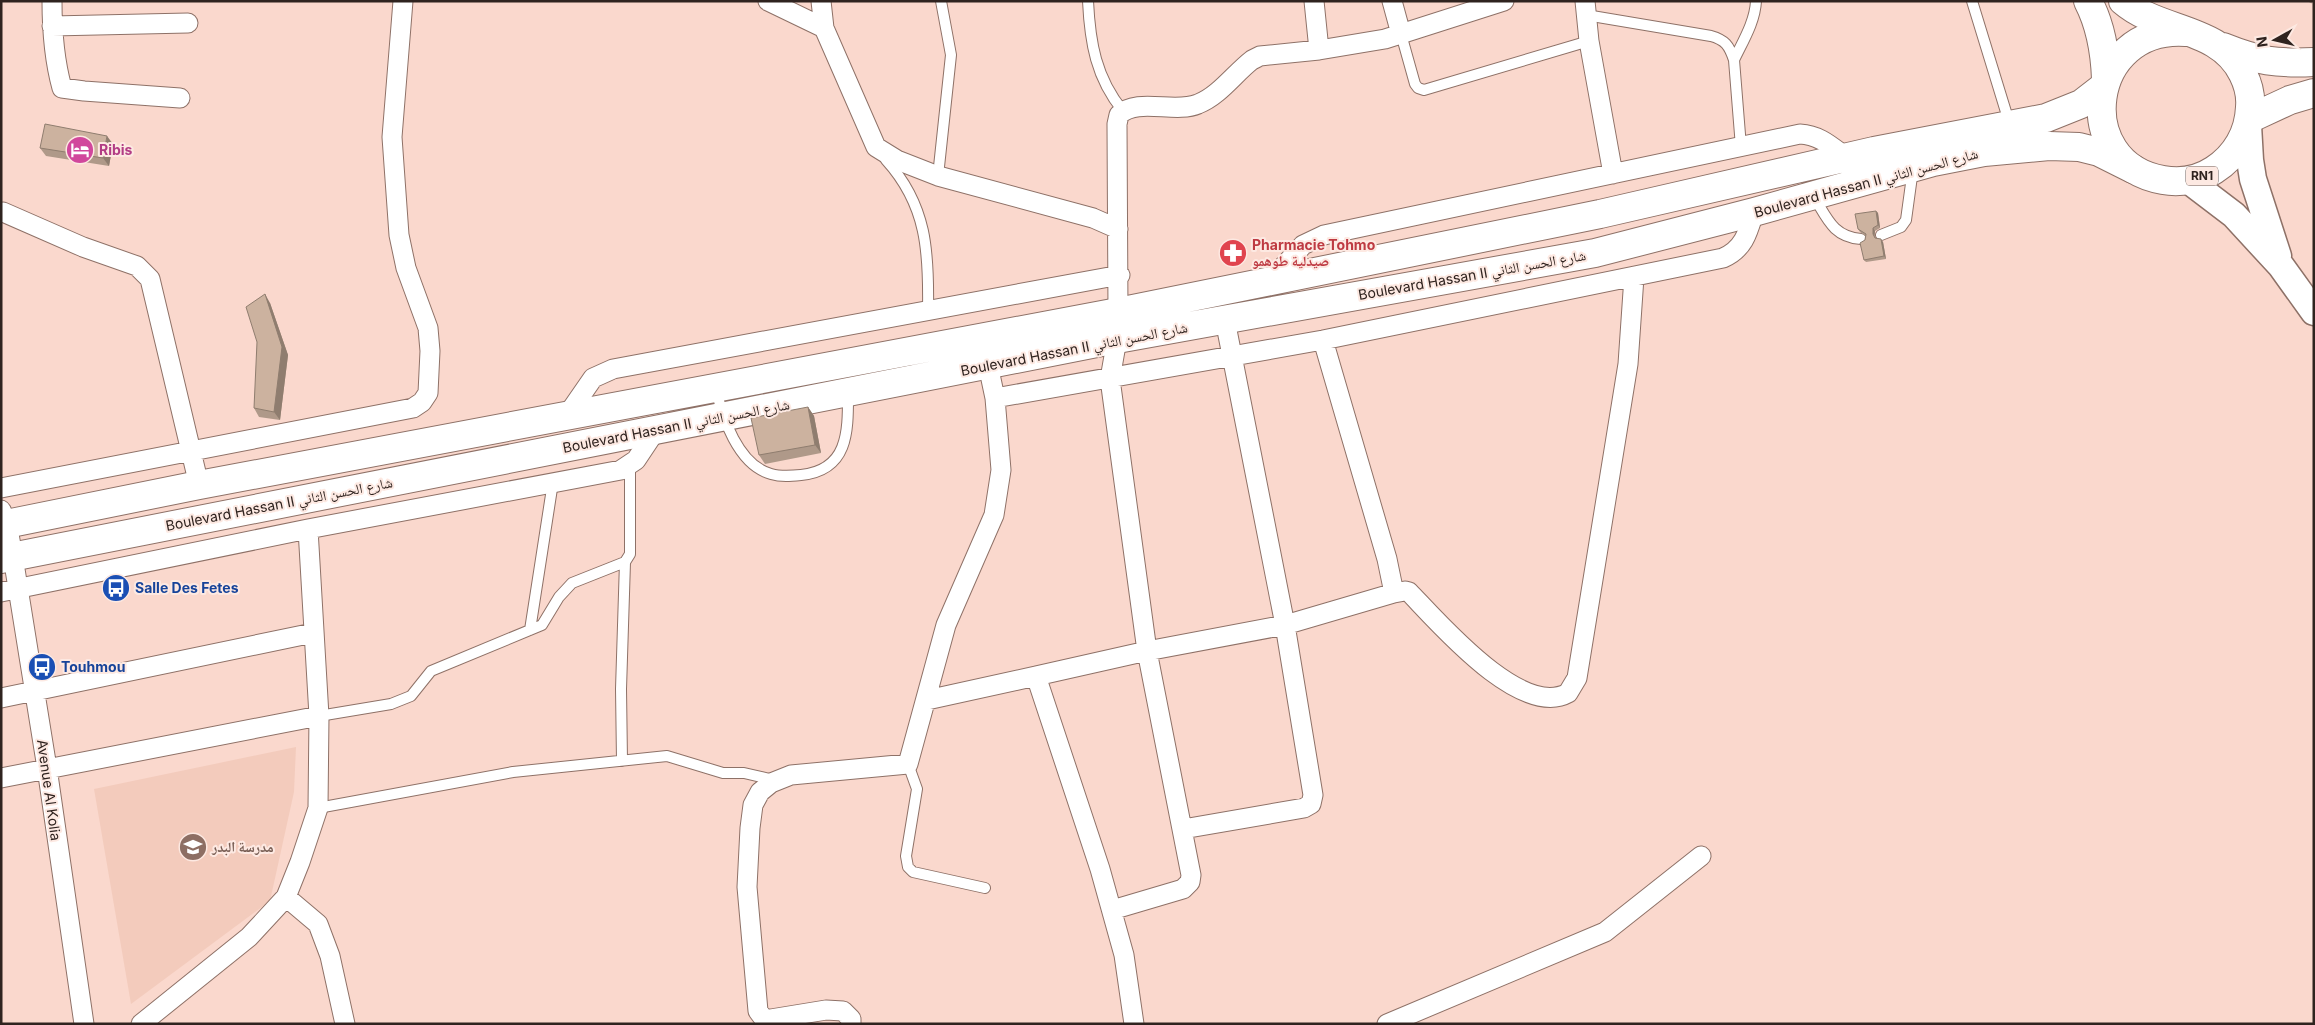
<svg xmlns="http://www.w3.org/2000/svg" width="2315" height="1025" font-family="Inter,'Noto Naskh Arabic',sans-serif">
  <rect width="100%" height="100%" fill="#fad8cd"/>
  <!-- built -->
  <path fill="#f3cbbc" d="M 296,747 L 294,792 L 270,901 L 131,1004 L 94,789 Z"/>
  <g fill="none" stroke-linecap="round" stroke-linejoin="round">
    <defs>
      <path id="lane" d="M 1088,1 C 1090,43 1096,78 1123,111
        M 1972,1 L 2010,125
        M 1586,15 L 1711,36 C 1725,40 1729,45 1734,60 L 1741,147
        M 1401,34 L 1415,84 L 1418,88 L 1424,90 L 1589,41
        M 1734,60 C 1743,41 1755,22 1756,1
        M 886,160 C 927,205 929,252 928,310
        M 938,176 L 951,55 L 941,1
        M 1814,197 C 1827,218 1833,237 1861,239
        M 1881,235 L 1901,227 L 1906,220 L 1913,169
        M 716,388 C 722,417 738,465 771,474 C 781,477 791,476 801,475 C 849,470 848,431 848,393
        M 530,630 L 553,482
        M 319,716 L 391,704 L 411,696 L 431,671 L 542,625 L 559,597 L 572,583 L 625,562 L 630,554 L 630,466
        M 622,761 L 621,689 L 625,562
        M 908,764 L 917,789 L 906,856 L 908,867 L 913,872 L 985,888
        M 318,808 L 513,772 L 667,756 L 723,773 L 744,773 L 774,780"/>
      <path id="street" d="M 52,1 C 52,31 54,59 62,88 L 84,91 L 180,98
        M 768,1 L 824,28
        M 821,1 L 824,28 L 876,147 L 897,160 L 938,176 L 1093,218 L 1118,229
        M 1392,1 L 1401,34
        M 1585,1 L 1589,41 L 1613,174
        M 52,26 L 188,23
        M 1319,50 L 1385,39 L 1504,1
        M 3,212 L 83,247 L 137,266 L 150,279 L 199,485
        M 1272,279 L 1303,245 L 1324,235 L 1800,134 C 1820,135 1832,147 1847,158
        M 995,398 L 1323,340 L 1723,258 C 1744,249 1748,232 1754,212
        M 566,417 L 593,378 L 613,369 L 1120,275
        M 1,488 L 413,408 L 422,402 L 428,393 L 430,351 L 428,328 L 406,268 L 399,235 L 392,137 L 403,1
        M 1,510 L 7,523 L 13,557 L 47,768 L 84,1024
        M 1,592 L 308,529 L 621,470 L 636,460 L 656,430
        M 1394,593 L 1405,591 L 1409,592 C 1439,623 1521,719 1568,693 L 1577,678 L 1628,364 L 1634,277
        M 1,698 L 313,633
        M 927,700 L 1036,676
        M 1,778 L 319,716
        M 1183,829 L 1304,808 L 1311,804 L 1313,795 L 1285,625 L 1225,320
        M 286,897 L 318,924 L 330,956 L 345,1024
        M 1112,910 L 1183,889 L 1190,882 L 1191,875 L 1147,651 L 1110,379 L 1117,339 L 1118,312 L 1117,124 L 1119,115 C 1137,97 1175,114 1198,104 C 1219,96 1235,73 1252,60 L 1260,56 L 1319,50 L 1314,1
        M 141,1024 L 249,937 L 286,897 L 300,862 L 318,808 L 319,716 L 308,529
        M 851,1024 L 851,1019 L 843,1011 L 826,1010 L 771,1019 L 764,1019 L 758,1011 L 747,887 L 750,828 L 753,805 L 760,792 L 771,783 L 791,775 L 908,764 L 946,625 L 994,515 L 1001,470 L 995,398 L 988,365
        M 1134,1024 L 1124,955 L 1100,869 L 1036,676 L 1147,651 L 1285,625 L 1394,593 L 1387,559 L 1323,340
        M 1387,1024 L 1605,932 L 1701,856"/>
      <path id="secondary" d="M 2248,125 L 2250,160 L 2253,179 L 2278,256
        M 2188,180 L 2234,215 L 2281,266 L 2314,312"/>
      <path id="primary" d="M 1,525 L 199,485 L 1118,312 L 1600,214 L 1874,151 L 2046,118 L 2081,104 L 2103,87
        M 1,559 L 1117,339 L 1595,253 L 1754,212 L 1933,162 L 1984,152 L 2049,146 L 2079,147 L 2099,152 L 2133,169"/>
      <path id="highway" d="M 2088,1 C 2101,26 2105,51 2106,79
        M 2123,1 C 2160,33 2220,26 2243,74 C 2248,84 2251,96 2250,107 C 2249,133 2236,156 2214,170 C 2199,180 2180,183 2163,180 C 2070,164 2087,25 2186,32
        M 2223,47 C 2258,61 2276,64 2314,62
        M 2249,119 L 2290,100 L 2314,93"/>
    </defs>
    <!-- lane casing -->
    <use href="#lane" stroke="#8e7167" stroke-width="12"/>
    <!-- street casing -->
    <use href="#street" stroke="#8e7167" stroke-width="21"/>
    <!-- secondary casing -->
    <use href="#secondary" stroke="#8e7167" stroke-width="29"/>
    <!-- primary casing -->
    <use href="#primary" stroke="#8e7167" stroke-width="30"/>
    <!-- highway casing -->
    <use href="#highway" stroke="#8e7167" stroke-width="30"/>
    <!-- path -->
    <path stroke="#b59b92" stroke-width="3" stroke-dasharray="2.5 4" stroke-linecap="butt" d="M 2310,1 L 2314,3"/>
    <!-- lane -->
    <use href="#lane" stroke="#fff" stroke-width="10"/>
    <!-- street -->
    <use href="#street" stroke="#fff" stroke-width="19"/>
    <!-- secondary -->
    <use href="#secondary" stroke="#fff" stroke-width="26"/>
    <!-- primary -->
    <use href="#primary" stroke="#fff" stroke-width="28"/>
    <!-- highway -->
    <use href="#highway" stroke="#fff" stroke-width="28"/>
  </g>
  <!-- wall -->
  <path fill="#af9989" d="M 113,144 L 109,166 L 46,156 L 40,148 Z
    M 1876,211 L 1878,213 L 1880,228 L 1875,231 L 1875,237 L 1883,242 L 1886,259 L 1866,262 L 1864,260 L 1865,236 L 1860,232 L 1858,229 Z
    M 270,303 L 288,355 L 280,420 L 259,417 L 254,408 Z
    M 808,407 L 814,416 L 821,453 L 765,464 L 759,455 Z"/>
  <!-- shaded-wall -->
  <path fill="#8f7d6f" d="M 107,136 L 113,144 L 109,166 L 103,158 Z
    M 1876,211 L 1878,213 L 1880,228 L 1878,225 Z
    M 1873,228 L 1875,231 L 1874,237 L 1873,234 Z
    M 1881,239 L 1883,242 L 1886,259 L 1884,256 Z
    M 265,294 L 270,303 L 288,355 L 280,420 L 274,412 Z
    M 808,407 L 814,416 L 821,453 L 815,445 Z"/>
  <!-- building -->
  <path fill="#ccb29f" stroke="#8f7d6f" d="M 45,124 L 107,136 L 103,158 L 40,148 Z
    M 1876,211 L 1878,225 L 1873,228 L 1873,234 L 1875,238 L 1881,239 L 1884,256 L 1864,260 L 1860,243 L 1865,240 L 1866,234 L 1858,229 L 1855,214 Z
    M 265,294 L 282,347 L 274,412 L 254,408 L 257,342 L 246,307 Z
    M 808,407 L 815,445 L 759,455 L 751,418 Z"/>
  <!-- icons -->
  <defs>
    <symbol id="hotel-disc" viewBox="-11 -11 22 22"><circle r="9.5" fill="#d1479c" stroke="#fde9e2"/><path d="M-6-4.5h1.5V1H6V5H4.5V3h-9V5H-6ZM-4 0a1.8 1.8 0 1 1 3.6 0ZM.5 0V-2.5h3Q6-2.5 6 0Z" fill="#fff"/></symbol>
    <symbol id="pharmacy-disc" viewBox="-11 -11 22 22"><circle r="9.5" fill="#e0444e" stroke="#fde9e2"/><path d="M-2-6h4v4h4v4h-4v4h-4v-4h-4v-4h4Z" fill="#fff"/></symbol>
    <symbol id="bus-disc" viewBox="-11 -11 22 22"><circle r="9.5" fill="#1a4fb4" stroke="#fde9e2"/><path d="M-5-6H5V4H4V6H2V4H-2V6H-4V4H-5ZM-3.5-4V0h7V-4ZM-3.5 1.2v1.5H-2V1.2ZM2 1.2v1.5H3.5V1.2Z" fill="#fff"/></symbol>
    <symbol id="school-disc" viewBox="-11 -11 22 22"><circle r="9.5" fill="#8d6e63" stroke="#fde9e2"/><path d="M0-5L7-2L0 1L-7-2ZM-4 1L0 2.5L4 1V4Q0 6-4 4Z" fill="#fff"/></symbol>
  </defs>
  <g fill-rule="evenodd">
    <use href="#hotel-disc" x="64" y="134" width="32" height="32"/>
    <use href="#pharmacy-disc" x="1217" y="237" width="32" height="32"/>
    <use href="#bus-disc" x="100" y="572" width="32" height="32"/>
    <use href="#bus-disc" x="26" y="651" width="32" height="32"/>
    <use href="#school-disc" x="177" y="831" width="32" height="32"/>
  </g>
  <g text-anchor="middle" stroke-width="4" stroke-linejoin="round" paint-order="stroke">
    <!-- shield labels -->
    <rect fill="#fde9e2" stroke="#6d5e5a" stroke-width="1" x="2186" y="166.5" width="32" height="19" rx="4"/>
    <g font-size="12" font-weight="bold" fill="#2f231f">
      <text x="2202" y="180">RN1</text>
    </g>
    <!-- hotel labels -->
    <g font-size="14" font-weight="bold" fill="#b23c85" stroke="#fde9e2" text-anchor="start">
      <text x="99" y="155">Ribis</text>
    </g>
    <!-- street labels -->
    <g font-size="14" fill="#2f231f" stroke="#fde9e2">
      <text transform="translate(1866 183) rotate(-15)" y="5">Boulevard Hassan II شارع الحسن الثاني</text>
      <text transform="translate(1472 275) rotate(-10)" y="5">Boulevard Hassan II شارع الحسن الثاني</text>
      <text transform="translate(1074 349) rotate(-11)" y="5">Boulevard Hassan II شارع الحسن الثاني</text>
      <text transform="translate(676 426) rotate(-11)" y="5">Boulevard Hassan II شارع الحسن الثاني</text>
      <text transform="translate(279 504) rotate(-11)" y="5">Boulevard Hassan II شارع الحسن الثاني</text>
      <text transform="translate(49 790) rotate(82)" y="5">Avenue Al Kolia</text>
    </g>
    <!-- health labels -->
    <g font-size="14" font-weight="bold" fill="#be3a42" stroke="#fde9e2" text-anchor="start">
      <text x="1252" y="250">Pharmacie Tohmo<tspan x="1252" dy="16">صيدلية طوهمو</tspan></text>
    </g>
    <!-- transit labels -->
    <g font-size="14" font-weight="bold" fill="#164399" stroke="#fde9e2" text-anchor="start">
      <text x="135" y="593">Salle Des Fetes</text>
      <text x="61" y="672">Touhmou</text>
    </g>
    <!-- education labels -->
    <g font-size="14" font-weight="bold" fill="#785e54" stroke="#fde9e2" text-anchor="start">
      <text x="212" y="852">مدرسة البدر</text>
    </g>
  </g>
  <!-- border -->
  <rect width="2315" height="1025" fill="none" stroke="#2f231f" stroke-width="5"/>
  <!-- north arrow -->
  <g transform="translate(2275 40) rotate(262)" stroke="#fde9e2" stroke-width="4" paint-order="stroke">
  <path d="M0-4L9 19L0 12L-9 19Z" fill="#2f231f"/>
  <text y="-8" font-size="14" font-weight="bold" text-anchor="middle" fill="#2f231f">N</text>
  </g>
</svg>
